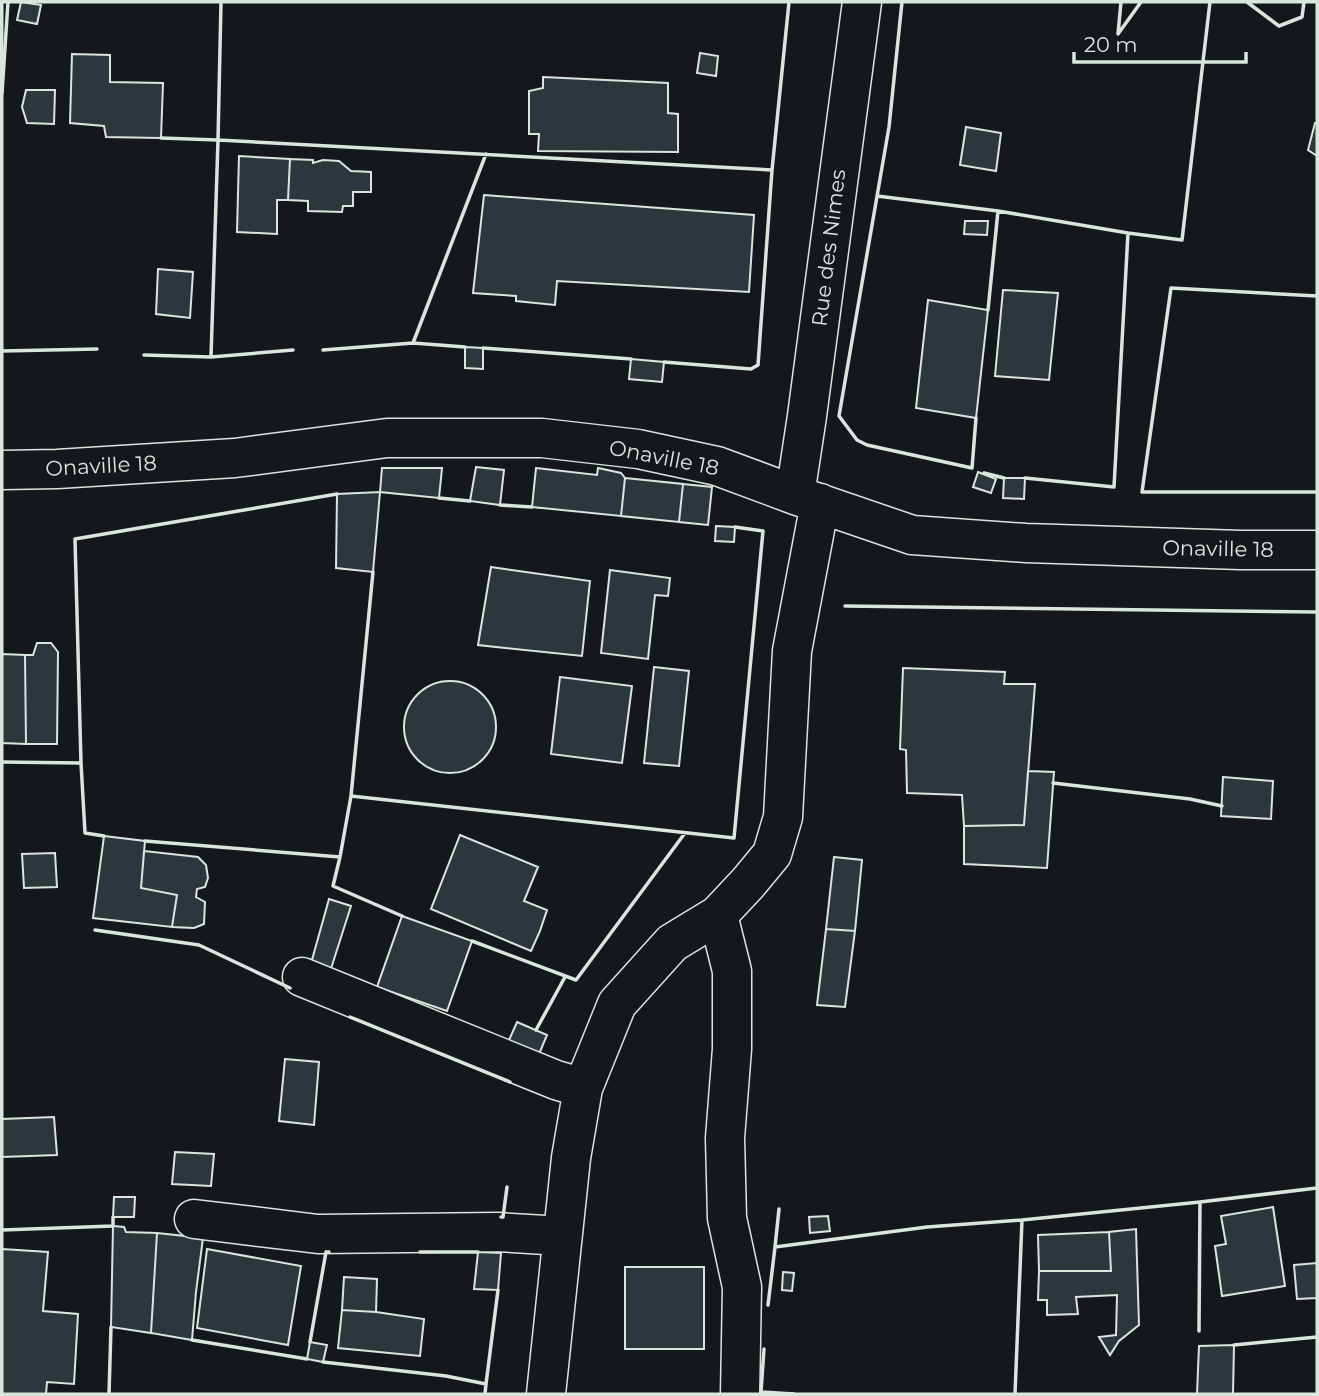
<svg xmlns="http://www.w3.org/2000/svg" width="1319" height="1396" font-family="Montserrat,sans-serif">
  <rect width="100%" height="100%" fill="#14181c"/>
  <!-- building -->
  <path fill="#2c363c" stroke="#d8e6dc" stroke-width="2" d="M 21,2 L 41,5 L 37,24 L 17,20 Z
    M 700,53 L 718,56 L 716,76 L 697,73 Z
    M 72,54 L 110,55 L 110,82 L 163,83 L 161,138 L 106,137 L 104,126 L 70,123 Z
    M 543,77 L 668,83 L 668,113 L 678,114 L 678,152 L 538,151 L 539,134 L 529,134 L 529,91 L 543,88 Z
    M 26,90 L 55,90 L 54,124 L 27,123 L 22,107 Z
    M 1315,123 L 1317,123 L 1317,156 L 1308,150 Z
    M 966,127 L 1001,133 L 996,171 L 960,165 Z
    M 239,156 L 290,159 L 288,200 L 277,200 L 277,234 L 237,232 Z
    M 290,159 L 313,160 L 313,163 L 323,160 L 339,161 L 351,171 L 371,172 L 371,192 L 353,192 L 353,206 L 343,206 L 342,212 L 308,211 L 308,201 L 288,200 Z
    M 484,195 L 754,215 L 749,292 L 557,281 L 555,305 L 516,301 L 516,296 L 473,293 Z
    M 965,221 L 988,221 L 987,235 L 964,234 Z
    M 158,269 L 193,272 L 190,318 L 156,314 Z
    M 1003,290 L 1058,293 L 1049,380 L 995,376 Z
    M 928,300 L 988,310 L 976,418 L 916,408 Z
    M 465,347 L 483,348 L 483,369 L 465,368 Z
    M 631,359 L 664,362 L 662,382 L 629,379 Z
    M 476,467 L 504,470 L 500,505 L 470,501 Z
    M 382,468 L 442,468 L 439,498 L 380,492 Z
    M 536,468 L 597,475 L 598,468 L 621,473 L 625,478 L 621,516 L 532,507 Z
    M 978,472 L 996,479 L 991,493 L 973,487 Z
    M 625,478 L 683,484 L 679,522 L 621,516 Z
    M 1004,478 L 1025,478 L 1024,499 L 1003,498 Z
    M 683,484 L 712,487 L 708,525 L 679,522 Z
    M 380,492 L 373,572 L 336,568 L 337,494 Z
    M 716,526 L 735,527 L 734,542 L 715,541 Z
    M 491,567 L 590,581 L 582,656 L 478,645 Z
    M 610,570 L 670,578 L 668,596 L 655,595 L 648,659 L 601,653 Z
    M 37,643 L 51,643 L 58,652 L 57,744 L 26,744 L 25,655 L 33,655 Z
    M 2,654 L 25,655 L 26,744 L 2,743 Z
    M 654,667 L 689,671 L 679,766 L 644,763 Z
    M 903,668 L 1005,672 L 1004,684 L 1035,684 L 1024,825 L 964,826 L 962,795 L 907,793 L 906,750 L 900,749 Z
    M 560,677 L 632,686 L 622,763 L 551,754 Z
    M404 727a46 46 0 1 1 92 0a46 46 0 1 1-92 0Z
    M 1028,771 L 1054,772 L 1047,868 L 964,864 L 964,826 L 1024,825 Z
    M 1223,777 L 1273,781 L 1271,819 L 1221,816 Z
    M 460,835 L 538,867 L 524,901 L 547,910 L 540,931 L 531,951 L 431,909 Z
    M 104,836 L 145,841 L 141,888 L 177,895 L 172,927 L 93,918 Z
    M 144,851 L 198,857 L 206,865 L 208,878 L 205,887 L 197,889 L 196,897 L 205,902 L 204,924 L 194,928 L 172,927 L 177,895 L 141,888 Z
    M 55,853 L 57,887 L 24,888 L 22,854 Z
    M 834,857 L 862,860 L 855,931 L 826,929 Z
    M 329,899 L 351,906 L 329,975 L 310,967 Z
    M 402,916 L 472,941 L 447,1011 L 377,987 Z
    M 826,929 L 855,931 L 845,1007 L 817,1005 Z
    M 517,1022 L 547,1035 L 537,1059 L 506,1047 Z
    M 285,1059 L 319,1062 L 314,1125 L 279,1121 Z
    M 54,1117 L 57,1155 L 2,1157 L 2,1119 Z
    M 175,1152 L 214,1154 L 211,1186 L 172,1184 Z
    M 114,1197 L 135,1197 L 134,1217 L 113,1217 Z
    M 1273,1207 L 1285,1286 L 1222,1296 L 1215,1246 L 1226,1244 L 1221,1216 Z
    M 828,1216 L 830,1231 L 810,1233 L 809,1217 Z
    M 113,1226 L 124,1227 L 126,1232 L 157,1233 L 151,1333 L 111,1327 Z
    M 1136,1229 L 1139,1325 L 1119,1341 L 1110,1355 L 1099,1337 L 1116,1335 L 1117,1295 L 1076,1297 L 1078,1314 L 1047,1315 L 1047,1300 L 1038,1300 L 1039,1271 L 1111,1271 L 1109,1232 Z
    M 1109,1232 L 1111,1271 L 1039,1271 L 1038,1235 Z
    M 157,1233 L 203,1238 L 196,1292 L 192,1340 L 151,1333 Z
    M 2,1249 L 48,1252 L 43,1311 L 78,1314 L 74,1384 L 47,1382 L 46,1394 L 2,1394 Z
    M 207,1249 L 301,1266 L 288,1345 L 197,1328 Z
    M 478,1252 L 501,1253 L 498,1290 L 474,1289 Z
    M 1317,1263 L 1317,1298 L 1297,1299 L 1294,1265 Z
    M 625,1267 L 704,1267 L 704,1349 L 625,1349 Z
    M 783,1272 L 794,1273 L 792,1291 L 782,1290 Z
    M 344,1277 L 377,1279 L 376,1312 L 342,1310 Z
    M 342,1310 L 376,1312 L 424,1319 L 420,1356 L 338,1348 Z
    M 310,1342 L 327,1345 L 323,1362 L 307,1359 Z
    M 1234,1345 L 1233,1394 L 1197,1394 L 1199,1346 Z"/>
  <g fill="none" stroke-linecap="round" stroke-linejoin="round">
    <defs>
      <path id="minor" d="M 2,470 L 57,469 L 235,458 L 387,438 L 542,438 L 638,449 L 717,466 L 795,495 L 912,535 L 1026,543 L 1241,550 L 1317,550
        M 795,495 L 807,416 L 862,2
        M 718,915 L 732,971 L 732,1049 L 725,1138 L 727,1218 L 742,1287 L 740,1394
        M 302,977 L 556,1080 L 583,1088
        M 194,1219 L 318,1234 L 497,1232 L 562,1236
        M 546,1394 L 571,1158 L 583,1088 L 617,1004 L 672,943 L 718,915 L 748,883 L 772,854 L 783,817 L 792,651 L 820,503"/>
    </defs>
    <!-- minor casing -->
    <use href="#minor" stroke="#d8e6dc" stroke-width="41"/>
    <!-- minor -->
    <use href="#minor" stroke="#14181c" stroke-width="38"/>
    <!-- wall -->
    <path stroke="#d8e6dc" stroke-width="3.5" d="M 221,2 L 218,140 L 772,170 L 789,2
      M 902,2 L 889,127 L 839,416 L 857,440 L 867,445 L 972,468 L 976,418
      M 1121,2 L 1118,34 L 1141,2
      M 1247,2 L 1279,26 L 1302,17 L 1304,2
      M 2,93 L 8,2
      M 877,196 L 998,211 L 1128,233 L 1182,240 L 1210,2
      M 1317,296 L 1171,288 L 1142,492 L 1317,492
      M 988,310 L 998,211
      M 465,347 L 413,343 L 486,154
      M 483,348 L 631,359
      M 323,350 L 413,343
      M 2,351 L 97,349
      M 144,355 L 211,357 L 218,140 L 161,138
      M 211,357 L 293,350
      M 664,362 L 751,369 L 758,365 L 772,170
      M 984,473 L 1004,478
      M 1025,478 L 1114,487 L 1128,233
      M 439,498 L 470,501
      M 500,505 L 532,507
      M 373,572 L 351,796 L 734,838 L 763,531 L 735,527
      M 845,606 L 1317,612
      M 2,762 L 81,763
      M 1053,783 L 1190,799 L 1222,806
      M 351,796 L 340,857 L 333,886 L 402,916
      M 104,836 L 85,833 L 81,763 L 75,539 L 337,494
      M 145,841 L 340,857
      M 95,930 L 199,945 L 290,988
      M 472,941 L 576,980 L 685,833
      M 350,1017 L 510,1082
      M 536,1030 L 565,977
      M 501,1217 L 503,1217 L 507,1187
      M 2,1230 L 113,1226 L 113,1217
      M 775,1247 L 779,1209
      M 420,1252 L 478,1252
      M 768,1305 L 775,1247 L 927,1227 L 1022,1220
      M 1199,1331 L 1200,1202 L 1317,1188
      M 192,1340 L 307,1359
      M 310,1342 L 326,1252 L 329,1252
      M 1234,1345 L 1317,1337
      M 764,1349 L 761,1392 L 794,1394
      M 323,1362 L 446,1376 L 486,1384 L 498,1290
      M 109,1394 L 111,1327
      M 485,1394 L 486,1384
      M 1015,1394 L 1022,1220 L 1200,1202"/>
  </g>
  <g text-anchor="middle" stroke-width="5" stroke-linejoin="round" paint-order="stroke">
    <!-- street labels -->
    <g font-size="21" fill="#d8e6dc" stroke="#14181c">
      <text transform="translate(829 248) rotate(-83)" y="7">Rue des Nimes</text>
      <text transform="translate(664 458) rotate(11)" y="7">Onaville 18</text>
      <text transform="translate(101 466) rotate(-3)" y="7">Onaville 18</text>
      <text transform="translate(1218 549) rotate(1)" y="7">Onaville 18</text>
    </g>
  </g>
  <!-- border -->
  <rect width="1319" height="1396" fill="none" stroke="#d8e6dc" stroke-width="7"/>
  <!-- scale -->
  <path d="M1074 52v10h172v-10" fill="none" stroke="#d8e6dc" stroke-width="3.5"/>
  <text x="1084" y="52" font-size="21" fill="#d8e6dc" stroke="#14181c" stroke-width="5" paint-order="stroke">20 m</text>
</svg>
